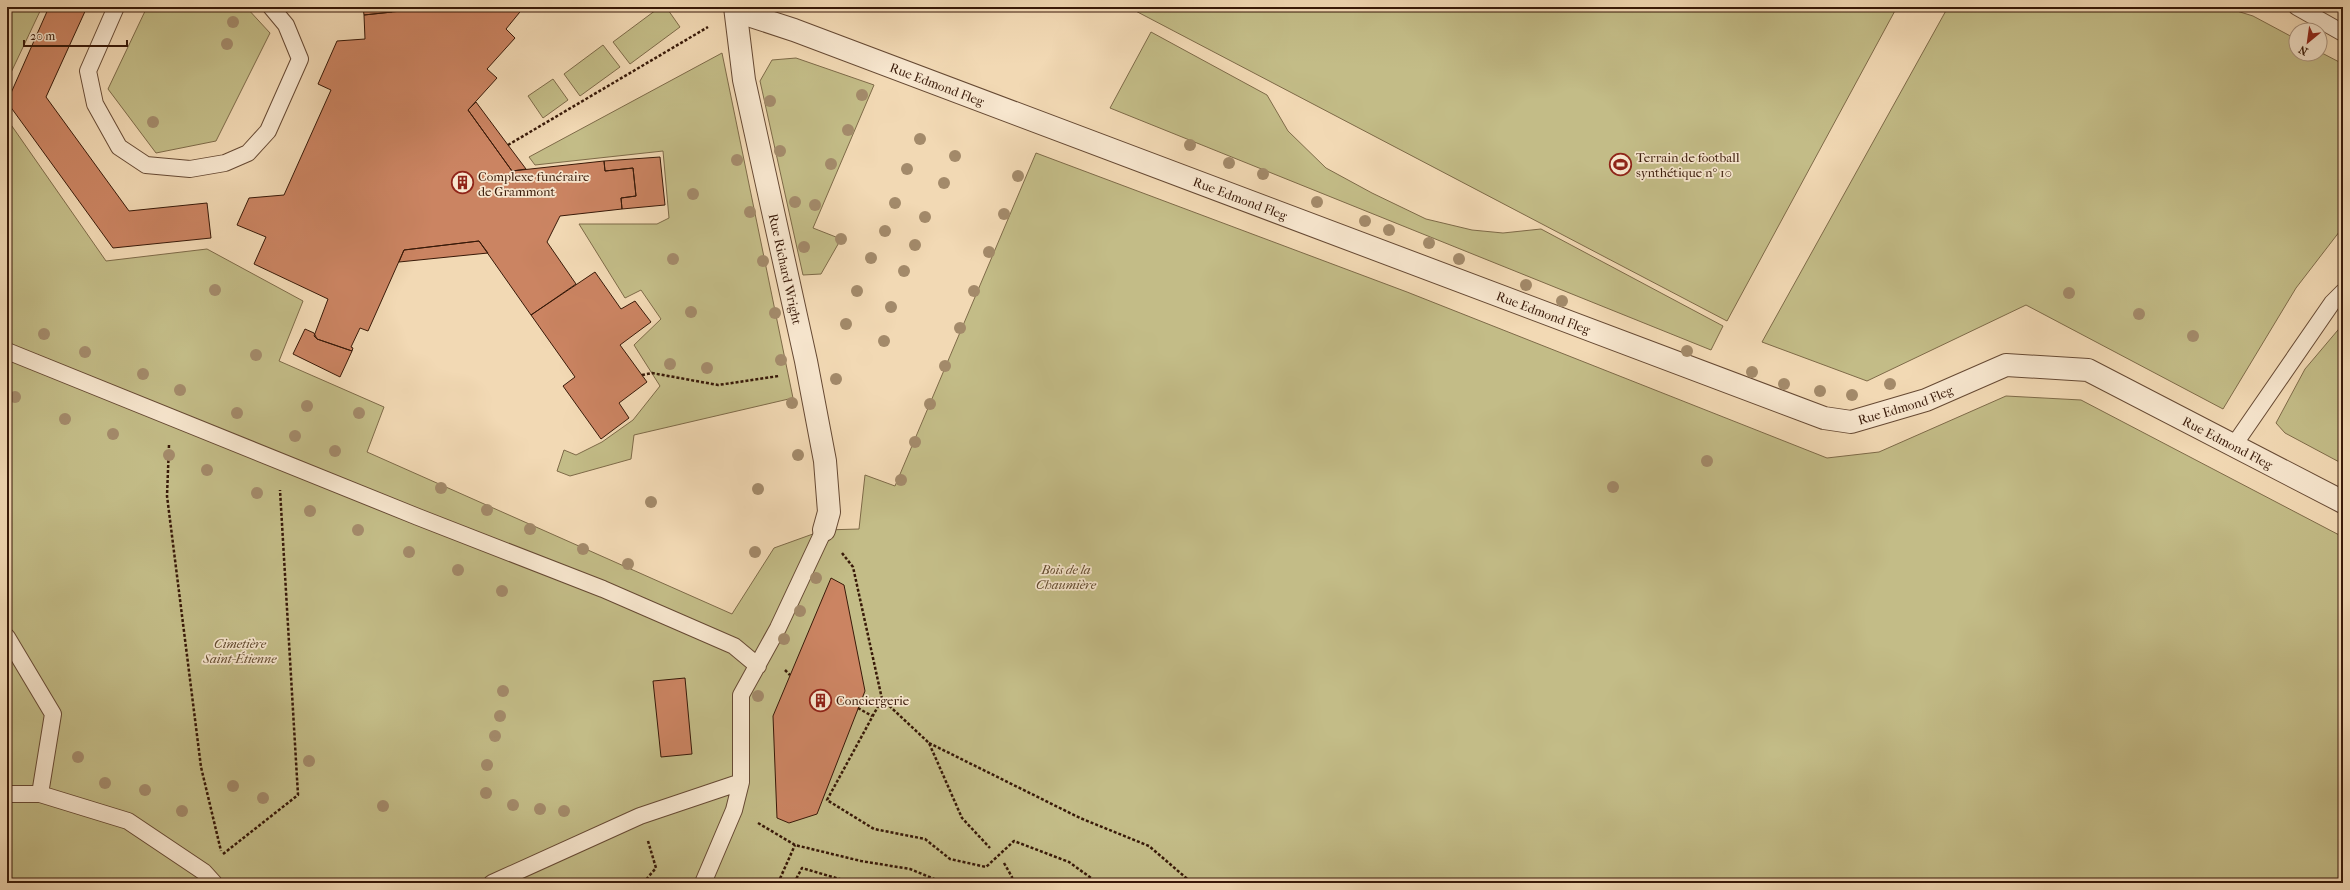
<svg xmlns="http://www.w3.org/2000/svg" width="2350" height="890" font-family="'IM FELL French Canon',serif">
  <rect width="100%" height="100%" fill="#f2d9b4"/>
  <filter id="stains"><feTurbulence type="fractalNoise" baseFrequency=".005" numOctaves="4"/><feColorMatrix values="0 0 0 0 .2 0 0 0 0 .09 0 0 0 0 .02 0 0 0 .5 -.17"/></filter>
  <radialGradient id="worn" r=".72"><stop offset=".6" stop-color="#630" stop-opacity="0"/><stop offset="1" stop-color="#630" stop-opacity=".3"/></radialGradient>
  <!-- green -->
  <path fill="#c3bc87" stroke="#7e6a48" d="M 7,7 L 42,7 L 7,81 Z
    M 147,7 L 246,7 L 270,33 L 216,141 L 156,153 L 108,89 Z
    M 660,7 L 666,7 L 680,27 L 630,64 L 613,42 Z
    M 1128,7 L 1897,7 L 1727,321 Z
    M 1948,7 L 2224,7 L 2253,16 L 2296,39 L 2296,54 L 2320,54 L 2320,52 L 2343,64 L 2343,227 L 2296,288 L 2223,409 L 2026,305 L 1867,381 L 1762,342 Z
    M 1151,32 L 1267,95 L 1288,131 L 1326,168 L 1372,193 L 1426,219 L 1472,230 L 1503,233 L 1541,229 L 1723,326 L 1711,350 L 1110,108 Z
    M 603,45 L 620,67 L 580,96 L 564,74 Z
    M 722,53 L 793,398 L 634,435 L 631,459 L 570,476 L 557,471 L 564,450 L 576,455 L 602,442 L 633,420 L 660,386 L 634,345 L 661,319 L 641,290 L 625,298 L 579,224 L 657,224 L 669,218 L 663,151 L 535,165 L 529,157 Z
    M 796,58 L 874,85 L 813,228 L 841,239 L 821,274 L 803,275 L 760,81 L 772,60 Z
    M 553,79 L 568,100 L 543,118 L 528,96 Z
    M 7,119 L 106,261 L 207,249 L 303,301 L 279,361 L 384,407 L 367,452 L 732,614 L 774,548 L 824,530 L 859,529 L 865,475 L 895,486 L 1036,153 L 1407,292 L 1827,458 L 1879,452 L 2006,396 L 2081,400 L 2343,537 L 2343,883 L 7,883 Z
    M 2343,324 L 2343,464 L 2285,433 L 2276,423 L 2305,369 Z"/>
  <!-- building -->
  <path fill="#cb8462" stroke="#381908" d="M 49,7 L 87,7 L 46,97 L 129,211 L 207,203 L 211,238 L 113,248 L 7,102 Z
    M 363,7 L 392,7 L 392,12 L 364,15 Z
    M 411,7 L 524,7 L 506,29 L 515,38 L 487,69 L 497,78 L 468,110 L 512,171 L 604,161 L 605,171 L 633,168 L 636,196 L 621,198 L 622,209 L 560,216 L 547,242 L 576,284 L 531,315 L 479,241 L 404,250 L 368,331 L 360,328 L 351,347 L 353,348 L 352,351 L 317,339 L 314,336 L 328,299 L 254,264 L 266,237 L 237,225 L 249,198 L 284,195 L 331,90 L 318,84 L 337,41 L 365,39 L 364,15 L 411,10 Z
    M 476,102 L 508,145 L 526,169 L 512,171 L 468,110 Z
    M 660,157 L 665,205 L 622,209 L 621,198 L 636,196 L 633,168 L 605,171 L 604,161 Z
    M 479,241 L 488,253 L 399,262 L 404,250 Z
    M 595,272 L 621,309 L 635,301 L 651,322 L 620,345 L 647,382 L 619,403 L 629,418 L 601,439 L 563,386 L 575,377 L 531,315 Z
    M 305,329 L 314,333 L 317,339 L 352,351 L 340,377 L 293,354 Z
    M 831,578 L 844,585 L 865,691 L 817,814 L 789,823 L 777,818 L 773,716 Z
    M 685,678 L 692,754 L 661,757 L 653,681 Z"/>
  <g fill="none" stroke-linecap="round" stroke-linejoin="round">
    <defs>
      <path id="lane" d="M 116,7 L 88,71 L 95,104 L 119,147 L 146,165 L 190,169 L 225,163 L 248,153 L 268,131 L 300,59 L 286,25 L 271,7
        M 2297,7 L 2343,33
        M 7,351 L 418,517 L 603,589 L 734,646 L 758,666
        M 2234,445 L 2332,303 L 2343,292
        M 7,637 L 53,714 L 40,794
        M 7,794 L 40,794 L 128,821 L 204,872 L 214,883
        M 492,883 L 640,816 L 741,782
        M 703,883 L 734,810 L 741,782 L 741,695 L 778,628 L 824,530"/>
      <g id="street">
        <path id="s1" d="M 735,7 L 744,80 L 806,361 L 825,461 L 829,512 L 824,530"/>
        <path id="s2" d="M 736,11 L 794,30 L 1824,418 L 1851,422 L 1926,400 L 2006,365 L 2088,370 L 2343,502"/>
      </g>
    </defs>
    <!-- lane casing -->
    <use href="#lane" stroke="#664933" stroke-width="18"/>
    <!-- street casing -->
    <use href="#street" stroke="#664933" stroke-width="24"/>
    <!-- path -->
    <path stroke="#381908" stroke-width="2.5" stroke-dasharray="3 2" stroke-linecap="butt" d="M 508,145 L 708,27
      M 642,375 L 652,373 L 718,385 L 779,376
      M 169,445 L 167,496 L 201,767 L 221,851
      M 842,553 L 853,567 L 882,699 L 827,800 L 874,829 L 925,839 L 950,859 L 986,867 L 1014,841 L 1069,862 L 1098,883
      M 785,670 L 790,675
      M 882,699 L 929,743 L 962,818 L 990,848
      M 858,708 L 872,716
      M 929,743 L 1080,818 L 1149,846 L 1192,883
      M 758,823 L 795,845 L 861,861 L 910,869 L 944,883
      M 223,854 L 298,795 L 280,490
      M 1004,863 L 1012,877 L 1012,883
      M 643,883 L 656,868 L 648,841
      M 778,883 L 795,845
      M 794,883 L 802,868 L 853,883"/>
    <!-- lane -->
    <use href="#lane" stroke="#f7e6ce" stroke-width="16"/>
    <!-- street -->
    <use href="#street" stroke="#f7e6ce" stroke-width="22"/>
  </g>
  <!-- trees -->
  <g fill="#a38a6a">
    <circle cx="233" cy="22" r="6"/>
    <circle cx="227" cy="44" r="6"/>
    <circle cx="862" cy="95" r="6"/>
    <circle cx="770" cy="101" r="6"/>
    <circle cx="153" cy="122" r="6"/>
    <circle cx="848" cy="130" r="6"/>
    <circle cx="920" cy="139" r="6"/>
    <circle cx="1190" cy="145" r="6"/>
    <circle cx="780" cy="151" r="6"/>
    <circle cx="955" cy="156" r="6"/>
    <circle cx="737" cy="160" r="6"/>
    <circle cx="1229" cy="163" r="6"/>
    <circle cx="831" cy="164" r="6"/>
    <circle cx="907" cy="169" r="6"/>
    <circle cx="1263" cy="174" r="6"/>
    <circle cx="1018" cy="176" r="6"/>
    <circle cx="944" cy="183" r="6"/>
    <circle cx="693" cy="194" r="6"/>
    <circle cx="795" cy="202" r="6"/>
    <circle cx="1317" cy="202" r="6"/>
    <circle cx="895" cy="203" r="6"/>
    <circle cx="815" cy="205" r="6"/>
    <circle cx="750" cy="212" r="6"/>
    <circle cx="1004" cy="214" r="6"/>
    <circle cx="925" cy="217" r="6"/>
    <circle cx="1365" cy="221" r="6"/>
    <circle cx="1389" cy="230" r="6"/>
    <circle cx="885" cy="231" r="6"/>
    <circle cx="841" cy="239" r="6"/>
    <circle cx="1429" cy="243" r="6"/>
    <circle cx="915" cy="245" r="6"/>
    <circle cx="804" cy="247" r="6"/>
    <circle cx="989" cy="252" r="6"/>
    <circle cx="871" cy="258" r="6"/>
    <circle cx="673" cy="259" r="6"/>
    <circle cx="1459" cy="259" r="6"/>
    <circle cx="763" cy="261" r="6"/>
    <circle cx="904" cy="271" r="6"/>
    <circle cx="1526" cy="285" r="6"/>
    <circle cx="215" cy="290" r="6"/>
    <circle cx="857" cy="291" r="6"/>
    <circle cx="974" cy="291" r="6"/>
    <circle cx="2069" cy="293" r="6"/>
    <circle cx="1562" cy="301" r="6"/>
    <circle cx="891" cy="307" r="6"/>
    <circle cx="691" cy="312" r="6"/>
    <circle cx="775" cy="313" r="6"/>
    <circle cx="2139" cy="314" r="6"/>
    <circle cx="846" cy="324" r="6"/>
    <circle cx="960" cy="328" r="6"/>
    <circle cx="44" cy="334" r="6"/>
    <circle cx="2193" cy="336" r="6"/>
    <circle cx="884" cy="341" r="6"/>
    <circle cx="1687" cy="351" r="6"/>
    <circle cx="85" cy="352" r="6"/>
    <circle cx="256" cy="355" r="6"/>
    <circle cx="781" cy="360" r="6"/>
    <circle cx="670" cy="364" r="6"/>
    <circle cx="945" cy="366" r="6"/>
    <circle cx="707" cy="368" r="6"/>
    <circle cx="1752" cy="372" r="6"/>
    <circle cx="143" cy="374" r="6"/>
    <circle cx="836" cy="379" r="6"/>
    <circle cx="1784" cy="384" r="6"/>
    <circle cx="1890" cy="384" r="6"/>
    <circle cx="180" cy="390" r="6"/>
    <circle cx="1820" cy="391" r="6"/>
    <circle cx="1852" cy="395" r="6"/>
    <circle cx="15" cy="397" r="6"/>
    <circle cx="792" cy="403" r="6"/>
    <circle cx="930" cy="404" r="6"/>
    <circle cx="307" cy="406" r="6"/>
    <circle cx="237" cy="413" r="6"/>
    <circle cx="359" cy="413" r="6"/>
    <circle cx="65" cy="419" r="6"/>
    <circle cx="113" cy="434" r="6"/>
    <circle cx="295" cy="436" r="6"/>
    <circle cx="915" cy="442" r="6"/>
    <circle cx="335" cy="451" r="6"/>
    <circle cx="169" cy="455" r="6"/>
    <circle cx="798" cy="455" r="6"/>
    <circle cx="1707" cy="461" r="6"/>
    <circle cx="207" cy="470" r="6"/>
    <circle cx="901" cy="480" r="6"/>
    <circle cx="1613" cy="487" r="6"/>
    <circle cx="441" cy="488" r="6"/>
    <circle cx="758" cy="489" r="6"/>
    <circle cx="257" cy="493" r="6"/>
    <circle cx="651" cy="502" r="6"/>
    <circle cx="487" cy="510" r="6"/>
    <circle cx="310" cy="511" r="6"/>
    <circle cx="530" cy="529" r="6"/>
    <circle cx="358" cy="530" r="6"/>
    <circle cx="583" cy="549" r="6"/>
    <circle cx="409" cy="552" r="6"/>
    <circle cx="755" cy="552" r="6"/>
    <circle cx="628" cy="564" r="6"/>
    <circle cx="458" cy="570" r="6"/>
    <circle cx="816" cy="578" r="6"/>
    <circle cx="502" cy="591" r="6"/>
    <circle cx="800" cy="611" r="6"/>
    <circle cx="784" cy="639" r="6"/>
    <circle cx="503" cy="691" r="6"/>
    <circle cx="758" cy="696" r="6"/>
    <circle cx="500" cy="716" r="6"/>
    <circle cx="495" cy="736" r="6"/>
    <circle cx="78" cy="757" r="6"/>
    <circle cx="309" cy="761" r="6"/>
    <circle cx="487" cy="765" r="6"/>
    <circle cx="105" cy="783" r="6"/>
    <circle cx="233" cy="786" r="6"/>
    <circle cx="145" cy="790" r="6"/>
    <circle cx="486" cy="793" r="6"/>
    <circle cx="263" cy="798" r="6"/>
    <circle cx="513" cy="805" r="6"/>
    <circle cx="383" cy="806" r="6"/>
    <circle cx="540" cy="809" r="6"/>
    <circle cx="182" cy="811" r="6"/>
    <circle cx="564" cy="811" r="6"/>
  </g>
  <!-- icons -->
  <defs>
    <symbol id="stadium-ring" viewBox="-11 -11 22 22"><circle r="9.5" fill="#f7e6ce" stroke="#8f2418" stroke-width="1.5"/><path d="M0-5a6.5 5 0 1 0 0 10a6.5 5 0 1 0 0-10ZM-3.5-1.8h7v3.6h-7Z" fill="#8f2418"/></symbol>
    <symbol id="building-ring" viewBox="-11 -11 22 22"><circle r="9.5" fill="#f7e6ce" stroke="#8f2418" stroke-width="1.5"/><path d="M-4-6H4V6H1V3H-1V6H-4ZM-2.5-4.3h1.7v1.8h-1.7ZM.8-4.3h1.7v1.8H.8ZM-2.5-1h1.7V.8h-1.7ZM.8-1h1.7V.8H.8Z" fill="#8f2418"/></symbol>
  </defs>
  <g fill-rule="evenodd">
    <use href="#stadium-ring" x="1608" y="152" width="25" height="25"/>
    <use href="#building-ring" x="450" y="170" width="25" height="25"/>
    <use href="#building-ring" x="808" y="688" width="25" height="25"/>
  </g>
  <g text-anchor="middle" stroke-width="3.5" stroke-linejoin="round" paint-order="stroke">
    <!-- street labels -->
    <g font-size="13" fill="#381908" stroke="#f7e6ce">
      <text dy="5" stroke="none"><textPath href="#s2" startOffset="214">Rue Edmond Fleg</textPath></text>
      <text dy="5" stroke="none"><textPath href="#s2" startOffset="538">Rue Edmond Fleg</textPath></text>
      <text dy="5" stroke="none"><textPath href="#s1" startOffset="267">Rue Richard Wright</textPath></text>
      <text dy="5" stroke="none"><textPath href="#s2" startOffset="862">Rue Edmond Fleg</textPath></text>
      <text dy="5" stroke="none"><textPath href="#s2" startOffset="1246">Rue Edmond Fleg</textPath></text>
      <text dy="5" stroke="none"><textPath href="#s2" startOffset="1594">Rue Edmond Fleg</textPath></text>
    </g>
    <!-- poi labels -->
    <g font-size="13" fill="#381908" stroke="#f7e6ce" text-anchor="start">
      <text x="1636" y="162">Terrain de football<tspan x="1636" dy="15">synthétique n° 10</tspan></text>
      <text x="478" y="181">Complexe funéraire<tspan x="478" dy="15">de Grammont</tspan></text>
      <text x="836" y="705">Conciergerie</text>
    </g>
    <!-- park labels -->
    <g font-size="13" font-style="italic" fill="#624a2e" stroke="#f7e6ce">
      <text x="1066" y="574">Bois de la<tspan x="1066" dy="15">Chaumière</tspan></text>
      <text x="240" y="648">Cimetière<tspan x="240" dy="15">Saint-Étienne</tspan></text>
    </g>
  </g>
  <!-- margin -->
  <rect width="2350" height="890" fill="none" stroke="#f2d9b4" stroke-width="24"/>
  <rect x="8" y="8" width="2334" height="874" fill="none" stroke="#381908" stroke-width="2"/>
  <rect x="12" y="12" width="2326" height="866" fill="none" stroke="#381908"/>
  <!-- north arrow -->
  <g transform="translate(2308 42) rotate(209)"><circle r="19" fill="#f7e6ce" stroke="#ab947f"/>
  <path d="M0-3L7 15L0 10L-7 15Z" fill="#8f2418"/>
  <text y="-6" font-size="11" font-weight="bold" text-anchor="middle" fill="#381908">N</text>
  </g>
  <!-- scale -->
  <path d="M24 40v6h103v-6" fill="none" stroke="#381908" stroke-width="2"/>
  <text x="30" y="40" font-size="12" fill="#381908" stroke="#f7e6ce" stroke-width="3" paint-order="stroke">20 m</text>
  <rect width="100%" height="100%" filter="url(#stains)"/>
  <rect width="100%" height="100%" fill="url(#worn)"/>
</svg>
